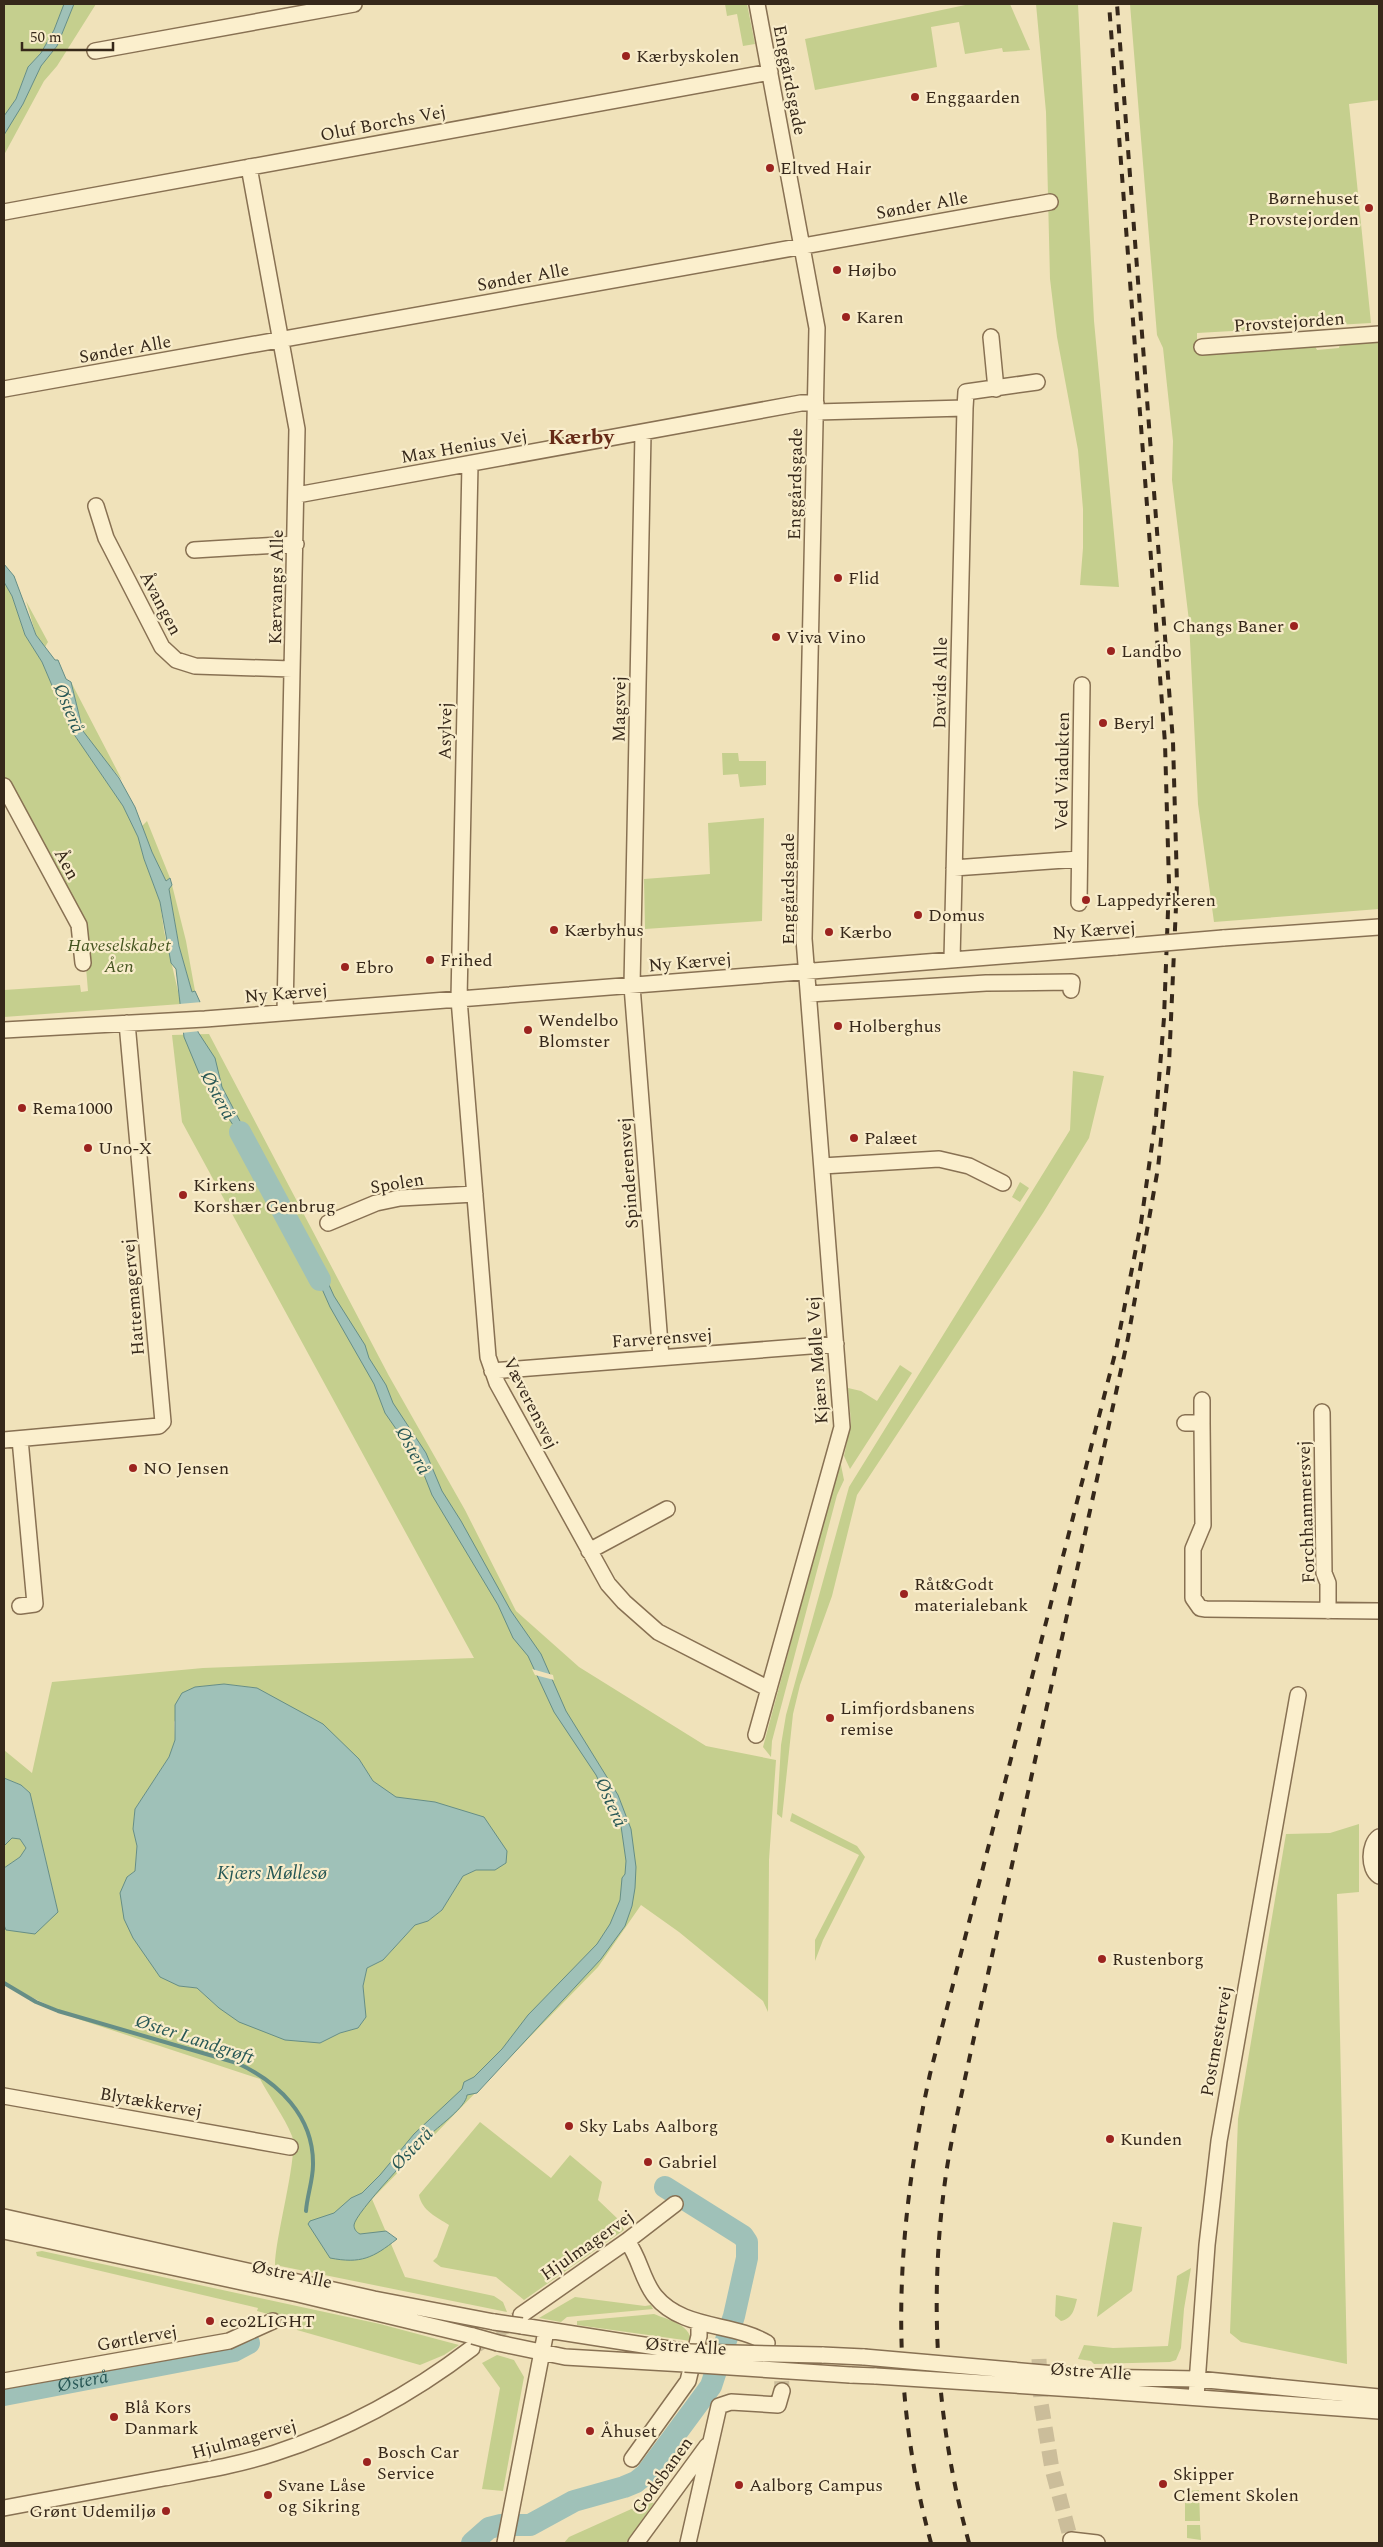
<svg xmlns="http://www.w3.org/2000/svg" width="1383" height="2547" font-family="Spectral,serif">
  <rect width="100%" height="100%" fill="#f0e2ba"/>
  <!-- green -->
  <path fill="#c5cf8e" fill-rule="evenodd" d="M 4,4 L 64,4 L 54,30 L 41,53 L 28,67 L 16,99 L 4,116 Z
    M 74,4 L 96,4 L 57,66 L 44,81 L 4,155 L 4,135 L 8,126 L 23,104 L 41,66 L 57,46 Z
    M 725,4 L 747,4 L 755,44 L 743,46 L 737,14 L 727,16 Z
    M 970,4 L 1010,4 L 1030,50 L 1003,52 L 1002,48 L 965,54 L 959,22 L 931,27 L 937,67 L 815,90 L 805,39 Z
    M 1036,4 L 1078,4 L 1094,321 L 1119,587 L 1080,585 L 1083,548 L 1083,509 L 1078,450 L 1057,337 L 1050,279 L 1046,112 Z
    M 1130,4 L 1379,4 L 1379,100 L 1349,104 L 1371,323 L 1197,333 L 1197,350 L 1314,344 L 1317,350 L 1339,348 L 1340,343 L 1379,339 L 1379,909 L 1214,922 L 1198,804 L 1189,621 L 1172,480 L 1173,441 L 1163,348 L 1157,335 Z
    M 4,582 L 12,596 L 25,635 L 42,662 L 71,730 L 123,806 L 138,837 L 144,859 L 160,902 L 164,931 L 181,1004 L 4,1017 L 4,990 L 80,985 L 81,992 L 88,991 L 84,944 L 4,775 Z
    M 26,601 L 48,642 L 45,647 L 36,635 Z
    M 71,682 L 122,780 L 92,746 L 83,731 Z
    M 722,753 L 738,753 L 739,761 L 766,761 L 766,785 L 740,787 L 738,774 L 723,775 Z
    M 764,818 L 762,921 L 645,929 L 644,879 L 710,874 L 708,823 Z
    M 147,821 L 170,878 L 166,881 L 152,852 L 142,826 Z
    M 172,885 L 186,941 L 195,991 L 192,992 L 179,946 L 169,889 Z
    M 209,1034 L 389,1376 L 465,1510 L 516,1611 L 579,1667 L 706,1746 L 776,1760 L 769,1860 L 768,2012 L 763,2001 L 679,1932 L 641,1905 L 598,1967 L 372,2199 L 405,2277 L 494,2296 L 503,2302 L 507,2312 L 275,2265 C 275,2238 299,2153 292,2136 C 284,2116 270,2098 260,2079 L 75,2018 L 4,1984 L 4,1925 L 6,1930 L 58,1912 L 30,1793 L 21,1785 L 4,1778 L 4,1750 L 32,1773 L 52,1682 L 203,1668 L 474,1658 L 182,1122 L 172,1035 ZM 224,1684 L 257,1688 L 359,1759 L 373,1781 L 396,1798 L 435,1802 L 495,1870 L 476,1870 L 463,1876 L 442,1910 L 428,1921 L 415,1925 L 383,1960 L 367,1968 L 363,1986 L 365,2017 L 358,2028 L 340,2033 L 320,2043 L 219,2008 L 197,1988 L 179,1986 L 127,1877 L 135,1871 L 137,1846 L 133,1829 L 135,1809 L 169,1757 L 175,1740 L 174,1722 L 195,1687 Z
    M 1073,1071 L 1104,1076 L 1089,1138 L 1043,1213 L 857,1495 L 832,1596 L 800,1685 L 793,1714 L 782,1818 L 777,1814 L 781,1745 L 786,1715 L 849,1487 L 1070,1130 Z
    M 1020,1182 L 1029,1188 L 1020,1202 L 1012,1197 Z
    M 900,1365 L 912,1373 L 850,1469 L 844,1456 L 851,1422 L 848,1388 L 861,1391 L 877,1401 Z
    M 840,1460 L 844,1480 L 837,1495 L 772,1741 L 771,1757 L 763,1747 Z
    M 792,1813 L 857,1846 L 865,1857 L 823,1940 L 815,1961 L 815,1940 L 859,1855 L 790,1821 Z
    M 1359,1824 L 1359,1892 L 1337,1894 L 1347,2364 L 1241,2342 L 1230,2333 L 1238,2119 L 1286,1834 L 1330,1833 Z
    M 12,1838 L 20,1839 L 26,1848 L 20,1857 L 4,1868 L 4,1846 Z
    M 480,2122 L 551,2178 L 570,2155 L 602,2182 L 598,2200 L 620,2221 L 624,2230 L 524,2300 L 496,2277 L 441,2267 L 433,2261 L 437,2257 L 449,2225 C 437,2217 422,2211 419,2195 Z
    M 1113,2222 L 1142,2227 L 1132,2291 L 1097,2317 Z
    M 42,2251 L 380,2324 L 459,2345 L 444,2355 L 420,2365 L 297,2330 L 294,2321 L 257,2311 L 258,2308 L 37,2256 L 36,2252 Z
    M 1191,2268 L 1184,2309 L 1181,2348 L 1176,2360 L 1170,2362 L 1094,2364 L 1091,2361 L 1078,2359 L 1084,2345 L 1113,2348 L 1168,2346 L 1177,2276 Z
    M 1056,2295 L 1077,2299 C 1074,2310 1073,2318 1061,2321 L 1055,2316 Z
    M 575,2297 L 645,2306 L 651,2305 L 653,2309 L 567,2317 L 561,2322 L 539,2318 Z
    M 654,2314 C 668,2320 690,2324 691,2341 L 577,2325 L 577,2321 Z
    M 497,2355 L 514,2360 L 524,2377 L 503,2491 L 482,2489 L 500,2388 L 482,2363 Z
    M 1199,2490 L 1200,2521 L 1185,2521 L 1185,2491 Z
    M 647,2502 L 654,2503 L 626,2543 L 564,2543 L 569,2537 Z
    M 1187,2525 L 1200,2525 L 1201,2540 L 1187,2538 Z"/>
  <!-- water -->
  <path fill="#9fc1b8" stroke="#668e86" d="M 64,4 L 74,4 L 57,46 L 41,66 L 23,104 L 4,135 L 4,116 L 16,99 L 28,67 L 41,53 L 54,30 Z
    M 4,564 L 14,576 L 36,635 L 55,660 L 58,660 L 66,679 L 71,682 L 83,731 L 119,778 L 135,807 L 152,852 L 166,881 L 170,878 L 172,885 L 169,889 L 179,946 L 192,992 L 195,991 L 200,1002 L 196,1011 L 198,1032 L 215,1058 L 222,1087 L 242,1125 L 259,1146 L 279,1190 L 304,1230 L 334,1296 L 365,1345 L 369,1358 L 386,1385 L 393,1403 L 426,1453 L 442,1491 L 461,1521 L 511,1611 L 541,1654 L 566,1711 L 618,1795 L 631,1829 L 636,1867 L 635,1888 L 632,1906 L 625,1926 L 601,1959 L 477,2093 L 467,2095 C 466,2107 440,2125 431,2134 C 419,2146 355,2213 354,2225 C 354,2229 356,2232 360,2234 L 386,2231 L 397,2239 C 373,2258 361,2264 330,2258 L 308,2224 L 310,2221 L 334,2213 L 351,2198 L 362,2193 L 380,2175 L 414,2134 L 462,2089 L 464,2082 L 474,2077 L 502,2049 L 528,2015 L 597,1944 L 610,1924 L 620,1900 L 622,1878 L 625,1874 L 626,1861 L 621,1826 L 596,1775 L 554,1712 L 528,1656 L 513,1638 L 498,1605 L 432,1495 L 419,1462 L 385,1413 L 374,1384 L 330,1307 L 303,1246 L 273,1198 L 256,1160 L 199,1073 L 184,1037 L 176,969 L 171,963 L 160,902 L 144,859 L 138,837 L 123,806 L 71,730 L 42,662 L 25,635 L 12,596 L 4,582 Z
    M 224,1684 L 257,1688 L 323,1724 L 359,1759 L 373,1781 L 396,1797 L 435,1802 L 484,1817 L 507,1851 L 506,1863 L 495,1870 L 476,1870 L 463,1876 L 442,1910 L 428,1921 L 415,1925 L 383,1960 L 367,1968 L 363,1986 L 366,2017 L 358,2028 L 340,2033 L 320,2043 L 285,2040 L 239,2022 L 219,2008 L 197,1988 L 179,1986 L 160,1977 L 133,1938 L 124,1919 L 120,1893 L 127,1877 L 135,1871 L 137,1846 L 133,1829 L 135,1809 L 169,1757 L 175,1740 L 175,1705 L 182,1693 L 195,1687 Z
    M 4,1778 L 21,1785 L 30,1793 L 58,1912 L 35,1934 L 6,1930 L 4,1925 L 4,1868 L 20,1857 L 26,1848 L 20,1839 L 12,1838 L 4,1846 Z"/>
  <!-- pier -->
  <path fill="#f0e2ba" d="M 202,1002 L 199,1011 L 200,1031 L 181,1033 L 179,1004 Z
    M 532,1669 L 553,1675 L 554,1680 L 535,1675 Z"/>
  <g fill="none" stroke-linecap="round" stroke-linejoin="round">
    <!-- stream -->
    <path stroke="#668e86" stroke-width="4" d="M 4,1983 L 36,2002 L 58,2011 L 237,2063 C 278,2082 314,2116 313,2165 C 313,2180 307,2196 306,2211"/>
    <!-- river -->
    <g stroke="#9fc1b8" stroke-width="22">
      <path d="M 240,1132 L 320,1280"/>
      <path id="s1" d="M 4,2395 L 234,2351 L 249,2343"/>
      <path d="M 472,2543 L 489,2528 L 501,2525 L 530,2525 L 574,2501 L 624,2487 L 636,2482 L 646,2474 L 711,2386 L 734,2316 L 747,2258 L 747,2242 L 743,2236 L 665,2187"/>
    </g>
    <!-- minor-tunnel -->
    <path stroke="#cbbd9a" stroke-width="15" stroke-dasharray="15 8" stroke-linecap="butt" d="M 477,2345 L 516,2319
      M 781,2358 L 782,2391
      M 1039,2359 L 1041,2403 L 1052,2469 L 1071,2540"/>
    <defs>
      <path id="minor" d="M 95,51 L 354,4
        M 249,167 L 297,429 L 285,1012
        M 4,212 L 770,72
        M 991,337 L 996,389
        M 1202,347 L 1379,334
        M 4,389 L 1050,202
        M 965,408 L 966,392 L 1037,382
        M 816,412 L 965,408 L 952,960
        M 643,433 L 632,986 L 661,1357
        M 470,464 L 459,999 L 488,1357 L 497,1383 L 608,1584 L 624,1602 L 658,1632 L 769,1689
        M 297,495 L 801,403 L 816,403
        M 96,506 L 106,538 L 162,647 L 176,660 L 195,666 L 292,669
        M 194,550 L 296,544
        M 4,786 L 79,925 L 83,963
        M 954,868 L 1079,859
        M 1079,903 L 1082,685
        M 1223,938 L 1379,927
        M 809,994 L 986,983 L 1072,982 L 1071,990
        M 4,1030 L 205,1019 L 1117,947
        M 822,1166 L 939,1159 L 969,1166 L 1003,1183
        M 328,1223 L 376,1203 L 400,1198 L 475,1194
        M 492,1371 L 836,1344
        M 1322,1412 L 1324,1573 L 1328,1583 L 1328,1611
        M 1185,1423 L 1202,1423 L 1202,1400
        M 1202,1423 L 1203,1525 L 1193,1549 L 1193,1598 L 1200,1608 L 1206,1609 L 1379,1611
        M 4,1440 L 159,1426 L 163,1422 L 127,1023
        M 589,1551 L 667,1509
        M 20,1606 L 35,1604 L 20,1439
        M 756,1735 L 842,1427 L 804,939 L 817,328 L 757,4
        M 1379,1837 C 1369,1844 1368,1869 1379,1876
        M 4,2096 L 290,2147
        M 4,2217 L 374,2299 L 494,2322
        M 4,2231 L 298,2294 L 473,2336
        M 627,2241 C 640,2258 642,2280 655,2296 C 683,2330 732,2322 767,2343
        M 521,2315 L 627,2241 L 675,2204
        M 522,2326 L 688,2352
        M 498,2343 L 565,2357 L 685,2364
        M 822,2355 L 864,2357
        M 850,2375 L 876,2376
        M 1090,2377 L 1197,2379 L 1379,2397
        M 4,2381 L 229,2341 L 273,2321
        M 1090,2390 L 1379,2411
        M 1196,2397 L 1207,2245 L 1219,2141 L 1298,1695
        M 632,2459 L 688,2381 L 699,2336 L 699,2322
        M 4,2508 C 57,2498 111,2488 164,2478 C 201,2471 239,2465 275,2453 C 346,2430 413,2393 472,2348
        M 1071,2540 L 1097,2543
        M 505,2543 L 546,2331
        M 636,2543 L 707,2446
        M 688,2543 L 719,2406 L 731,2402 L 778,2405 L 782,2391"/>
    </defs>
    <!-- minor casing -->
    <use href="#minor" stroke="#887153" stroke-width="18"/>
    <!-- minor -->
    <use href="#minor" stroke="#fbefcd" stroke-width="15"/>
    <!-- rail -->
    <path stroke="#36281a" stroke-width="4" stroke-dasharray="9 9" stroke-linecap="butt" d="M 931,2543 C 888,2386 895,2233 930,2074 L 1116,1350 L 1141,1223 L 1156,1116 L 1164,1018 L 1169,884 L 1165,743 L 1109,4
      M 969,2543 C 937,2428 929,2307 944,2189 C 948,2156 955,2124 962,2092 L 1128,1338 L 1158,1168 L 1169,1064 L 1177,884 L 1173,742 L 1117,4"/>
    <defs>
      <path id="minor-bridge" d="M 1117,947 L 1223,938
        M 494,2322 L 522,2326
        M 473,2336 L 498,2343
        M 688,2352 L 822,2355
        M 864,2357 L 1090,2377
        M 685,2364 L 850,2375
        M 876,2376 L 1090,2390"/>
    </defs>
    <!-- minor-bridge casing -->
    <use href="#minor-bridge" stroke="#887153" stroke-width="18" stroke-linecap="butt"/>
    <!-- minor-bridge -->
    <use href="#minor-bridge" stroke="#fbefcd" stroke-width="15"/>
  </g>
  <!-- markers -->
  <g fill="#9b231f" stroke="#f8ecca" stroke-width="2">
    <circle cx="626" cy="56" r="5"/>
    <circle cx="915" cy="97" r="5"/>
    <circle cx="770" cy="168" r="5"/>
    <circle cx="1369" cy="208" r="5"/>
    <circle cx="837" cy="270" r="5"/>
    <circle cx="846" cy="317" r="5"/>
    <circle cx="838" cy="578" r="5"/>
    <circle cx="1294" cy="626" r="5"/>
    <circle cx="776" cy="637" r="5"/>
    <circle cx="1111" cy="651" r="5"/>
    <circle cx="1103" cy="723" r="5"/>
    <circle cx="1086" cy="900" r="5"/>
    <circle cx="918" cy="915" r="5"/>
    <circle cx="554" cy="930" r="5"/>
    <circle cx="829" cy="932" r="5"/>
    <circle cx="430" cy="960" r="5"/>
    <circle cx="345" cy="967" r="5"/>
    <circle cx="838" cy="1026" r="5"/>
    <circle cx="528" cy="1030" r="5"/>
    <circle cx="22" cy="1108" r="5"/>
    <circle cx="854" cy="1138" r="5"/>
    <circle cx="88" cy="1148" r="5"/>
    <circle cx="183" cy="1195" r="5"/>
    <circle cx="133" cy="1468" r="5"/>
    <circle cx="904" cy="1594" r="5"/>
    <circle cx="830" cy="1718" r="5"/>
    <circle cx="1102" cy="1959" r="5"/>
    <circle cx="569" cy="2126" r="5"/>
    <circle cx="1110" cy="2139" r="5"/>
    <circle cx="648" cy="2162" r="5"/>
    <circle cx="210" cy="2321" r="5"/>
    <circle cx="114" cy="2417" r="5"/>
    <circle cx="590" cy="2431" r="5"/>
    <circle cx="367" cy="2462" r="5"/>
    <circle cx="1163" cy="2484" r="5"/>
    <circle cx="739" cy="2485" r="5"/>
    <circle cx="268" cy="2495" r="5"/>
    <circle cx="166" cy="2511" r="5"/>
  </g>
  <g text-anchor="middle" stroke-width="4.5" stroke-linejoin="round" paint-order="stroke">
    <!-- poi labels -->
    <g font-size="18" fill="#36281a" stroke="#f8ecca" text-anchor="start">
      <text x="636" y="62">Kærbyskolen</text>
      <text x="925" y="103">Enggaarden</text>
      <text x="780" y="174">Eltved Hair</text>
      <text x="1359" y="204" text-anchor="end">Børnehuset<tspan x="1359" dy="21">Provstejorden</tspan></text>
      <text x="847" y="276">Højbo</text>
      <text x="856" y="323">Karen</text>
      <text x="848" y="584">Flid</text>
      <text x="1284" y="632" text-anchor="end">Changs Baner</text>
      <text x="786" y="643">Viva Vino</text>
      <text x="1121" y="657">Landbo</text>
      <text x="1113" y="729">Beryl</text>
      <text x="1096" y="906">Lappedyrkeren</text>
      <text x="928" y="921">Domus</text>
      <text x="564" y="936">Kærbyhus</text>
      <text x="839" y="938">Kærbo</text>
      <text x="440" y="966">Frihed</text>
      <text x="355" y="973">Ebro</text>
      <text x="538" y="1026">Wendelbo<tspan x="538" dy="21">Blomster</tspan></text>
      <text x="848" y="1032">Holberghus</text>
      <text x="32" y="1114">Rema1000</text>
      <text x="864" y="1144">Palæet</text>
      <text x="98" y="1154">Uno-X</text>
      <text x="193" y="1191">Kirkens<tspan x="193" dy="21">Korshær Genbrug</tspan></text>
      <text x="143" y="1474">NO Jensen</text>
      <text x="914" y="1590">Råt&amp;Godt<tspan x="914" dy="21">materialebank</tspan></text>
      <text x="840" y="1714">Limfjordsbanens<tspan x="840" dy="21">remise</tspan></text>
      <text x="1112" y="1965">Rustenborg</text>
      <text x="579" y="2132">Sky Labs Aalborg</text>
      <text x="1120" y="2145">Kunden</text>
      <text x="658" y="2168">Gabriel</text>
      <text x="220" y="2327">eco2LIGHT</text>
      <text x="124" y="2413">Blå Kors<tspan x="124" dy="21">Danmark</tspan></text>
      <text x="600" y="2437">Åhuset</text>
      <text x="377" y="2458">Bosch Car<tspan x="377" dy="21">Service</tspan></text>
      <text x="1173" y="2480">Skipper<tspan x="1173" dy="21">Clement Skolen</tspan></text>
      <text x="278" y="2491">Svane Låse<tspan x="278" dy="21">og Sikring</tspan></text>
      <text x="749" y="2491">Aalborg Campus</text>
      <text x="156" y="2517" text-anchor="end">Grønt Udemiljø</text>
    </g>
    <!-- street labels -->
    <g font-size="18" fill="#36281a" stroke="#f8ecca">
      <text transform="translate(790 80) rotate(79)" y="6">Enggårdsgade</text>
      <text transform="translate(383 123) rotate(-11)" y="6">Oluf Borchs Vej</text>
      <text transform="translate(922 205) rotate(-10)" y="6">Sønder Alle</text>
      <text transform="translate(523 277) rotate(-10)" y="6">Sønder Alle</text>
      <text transform="translate(1289 322) rotate(-4)" y="6">Provstejorden</text>
      <text transform="translate(125 349) rotate(-10)" y="6">Sønder Alle</text>
      <text transform="translate(464 446) rotate(-10)" y="6">Max Henius Vej</text>
      <text transform="translate(795 484) rotate(-89)" y="6">Enggårdsgade</text>
      <text transform="translate(276 587) rotate(-89)" y="6">Kærvangs Alle</text>
      <text transform="translate(161 603) rotate(62)" y="6">Åvangen</text>
      <text transform="translate(940 683) rotate(-89)" y="6">Davids Alle</text>
      <text transform="translate(619 709) rotate(-89)" y="6">Magsvej</text>
      <text transform="translate(445 731) rotate(-89)" y="6">Asylvej</text>
      <text transform="translate(1062 771) rotate(-89)" y="6">Ved Viadukten</text>
      <text transform="translate(67 864) rotate(62)" y="6">Åen</text>
      <text transform="translate(788 889) rotate(-90)" y="6">Enggårdsgade</text>
      <text transform="translate(1094 930) rotate(-4)" y="6">Ny Kærvej</text>
      <text transform="translate(690 962) rotate(-5)" y="6">Ny Kærvej</text>
      <text transform="translate(286 993) rotate(-5)" y="6">Ny Kærvej</text>
      <text transform="translate(628 1173) rotate(-94)" y="6">Spinderensvej</text>
      <text transform="translate(397 1183) rotate(-9)" y="6">Spolen</text>
      <text transform="translate(133 1297) rotate(-95)" y="6">Hattemagervej</text>
      <text transform="translate(662 1338) rotate(-4)" y="6">Farverensvej</text>
      <text transform="translate(817 1360) rotate(-94)" y="6">Kjærs Mølle Vej</text>
      <text transform="translate(531 1403) rotate(63)" y="6">Væverensvej</text>
      <text transform="translate(1306 1512) rotate(-92)" y="6">Forchhammersvej</text>
      <text transform="translate(1216 2041) rotate(-80)" y="6">Postmestervej</text>
      <text transform="translate(151 2102) rotate(10)" y="6">Blytækkervej</text>
      <text transform="translate(587 2245) rotate(-35)" y="6">Hjulmagervej</text>
      <text transform="translate(292 2274) rotate(12)" y="6">Østre Alle</text>
      <text transform="translate(137 2338) rotate(-10)" y="6">Gørtlervej</text>
      <text transform="translate(686 2346) rotate(4)" y="6">Østre Alle</text>
      <text transform="translate(1091 2371) rotate(4)" y="6">Østre Alle</text>
      <text transform="translate(244 2439) rotate(-15)" y="6">Hjulmagervej</text>
      <text transform="translate(662 2475) rotate(-54)" y="6">Godsbanen</text>
    </g>
    <!-- park labels -->
    <g font-size="18" font-style="italic" fill="#44541f" stroke="#f8ecca">
      <text x="119" y="951">Haveselskabet<tspan x="119" dy="21">Åen</tspan></text>
    </g>
    <!-- water labels -->
    <g font-size="19" font-style="italic" fill="#275755" stroke="#f8ecca">
      <text transform="translate(70 708) rotate(67)" y="7">Østerå</text>
      <text transform="translate(219 1095) rotate(62)" y="7">Østerå</text>
      <text transform="translate(414 1450) rotate(61)" y="7">Østerå</text>
      <text transform="translate(612 1802) rotate(66)" y="7">Østerå</text>
      <text x="272" y="1879">Kjærs Møllesø</text>
      <text transform="translate(195 2038) rotate(18)" y="7">Øster Landgrøft</text>
      <text transform="translate(411 2148) rotate(-46)" y="7">Østerå</text>
      <text dy="7" stroke="none"><textPath href="#s1" startOffset="80">Østerå</textPath></text>
    </g>
    <!-- district labels -->
    <g font-size="22" font-weight="bold" fill="#652916" stroke="#f8ecca">
      <text x="581" y="444">Kærby</text>
    </g>
  </g>
  <!-- border -->
  <rect width="1383" height="2547" fill="none" stroke="#36281a" stroke-width="10"/>
  <!-- scale -->
  <path d="M22 42v8h91v-8" fill="none" stroke="#36281a" stroke-width="2.5"/>
  <text x="30" y="42" font-size="15" fill="#36281a" stroke="#f8ecca" stroke-width="4" paint-order="stroke">50 m</text>
</svg>
